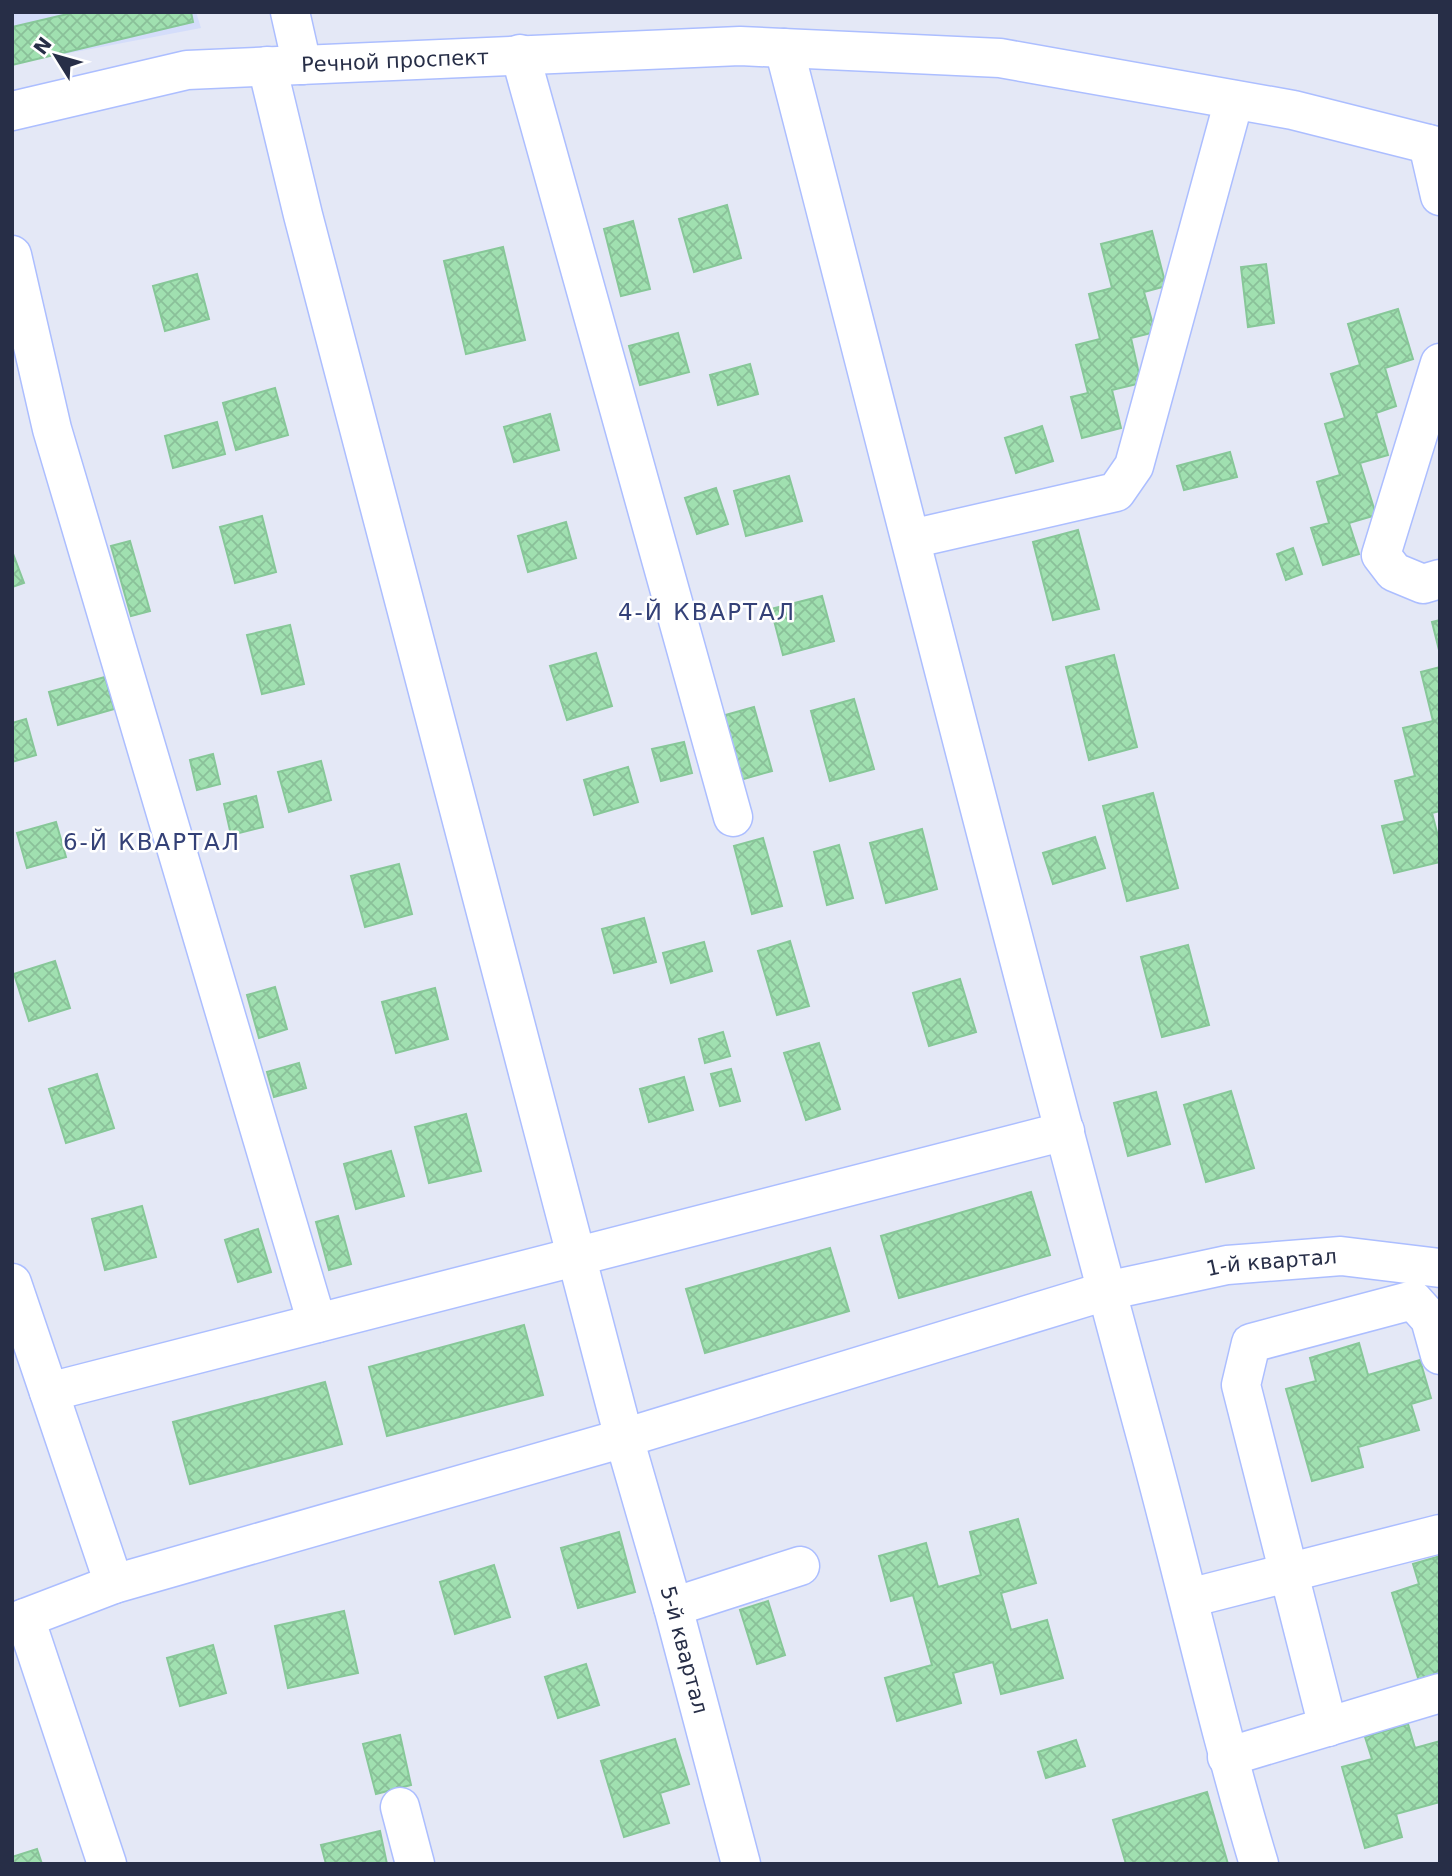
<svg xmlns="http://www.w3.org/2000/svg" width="1452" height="1876" font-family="'DejaVu Sans',sans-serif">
  <defs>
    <pattern id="building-cross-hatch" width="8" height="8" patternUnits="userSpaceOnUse" patternTransform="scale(1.75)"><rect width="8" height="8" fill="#a0e0b0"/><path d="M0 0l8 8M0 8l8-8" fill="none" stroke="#8ac099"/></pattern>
  </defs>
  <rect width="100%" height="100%" fill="#e4e8f6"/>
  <!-- built -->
  <path fill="#d4ddfa" d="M 12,12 L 196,12 L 201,28 L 12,64 Z"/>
  <!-- building -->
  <path fill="url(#building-cross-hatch)" stroke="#87c798" stroke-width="2" d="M 76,12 L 191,12 L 193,22 L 12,65 L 12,27 Z
    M 727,205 L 741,258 L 694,272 L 679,219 Z
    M 633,221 L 650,289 L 621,296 L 604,229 Z
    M 1152,231 L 1166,286 L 1144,292 L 1155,332 L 1131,338 L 1141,383 L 1112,390 L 1121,428 L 1082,438 L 1071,397 L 1088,393 L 1076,345 L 1100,339 L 1089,294 L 1112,288 L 1101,244 Z
    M 503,247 L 525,340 L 466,354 L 444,261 Z
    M 1266,264 L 1274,323 L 1248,327 L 1241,267 Z
    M 197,274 L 209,319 L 165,331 L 153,286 Z
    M 1398,309 L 1413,359 L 1385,368 L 1396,406 L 1376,413 L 1388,455 L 1360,463 L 1376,515 L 1349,523 L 1359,554 L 1323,565 L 1311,528 L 1329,523 L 1317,482 L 1340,475 L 1325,424 L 1345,418 L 1331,374 L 1360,365 L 1348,324 Z
    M 678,333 L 689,372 L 640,385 L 629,346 Z
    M 750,364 L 758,394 L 718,405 L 710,375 Z
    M 275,388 L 288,435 L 236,450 L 223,403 Z
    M 550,414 L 559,450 L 514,462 L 504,427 Z
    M 217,422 L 225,454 L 173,468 L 165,436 Z
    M 1042,426 L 1053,461 L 1016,473 L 1005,438 Z
    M 1230,452 L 1237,477 L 1184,490 L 1177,466 Z
    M 789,476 L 802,521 L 746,536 L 734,491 Z
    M 716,488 L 728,524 L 697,534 L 685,498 Z
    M 262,516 L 276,572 L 235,583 L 220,527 Z
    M 566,522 L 576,558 L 528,572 L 518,536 Z
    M 1078,530 L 1099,609 L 1053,620 L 1033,542 Z
    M 130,541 L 150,611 L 131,616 L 111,546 Z
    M 1293,548 L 1302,574 L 1286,580 L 1277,554 Z
    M 12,551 L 24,583 L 12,587 Z
    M 822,596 L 834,641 L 783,655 L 771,609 Z
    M 1440,620 L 1440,654 L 1432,622 Z
    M 290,625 L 304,684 L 262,694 L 247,635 Z
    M 596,653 L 612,706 L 567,720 L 550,666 Z
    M 1114,655 L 1137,747 L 1089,760 L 1066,667 Z
    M 1440,667 L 1440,811 L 1432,813 L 1440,844 L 1440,862 L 1394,873 L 1382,826 L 1405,821 L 1395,781 L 1415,776 L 1403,728 L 1433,721 L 1421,672 Z
    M 105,677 L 114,709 L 58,725 L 49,692 Z
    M 854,699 L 874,769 L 830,781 L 811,711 Z
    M 754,707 L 772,771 L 740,780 L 722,716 Z
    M 26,719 L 36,755 L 12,762 L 12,723 Z
    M 684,742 L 692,773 L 661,781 L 652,749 Z
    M 213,754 L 220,784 L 197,790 L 190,760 Z
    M 321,761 L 331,800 L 289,812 L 278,772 Z
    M 628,767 L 638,802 L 594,815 L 584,780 Z
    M 1153,793 L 1178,888 L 1127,901 L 1103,806 Z
    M 256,796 L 263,827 L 231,835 L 224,804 Z
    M 56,822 L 66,857 L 27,868 L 17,833 Z
    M 922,829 L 937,889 L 886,903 L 870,843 Z
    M 1095,837 L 1105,868 L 1053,884 L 1043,853 Z
    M 763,838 L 782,906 L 752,914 L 734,846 Z
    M 839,845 L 853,898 L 827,905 L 814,852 Z
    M 399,864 L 412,914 L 365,927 L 351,876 Z
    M 644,918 L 656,962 L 614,973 L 602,929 Z
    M 790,941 L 809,1006 L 777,1015 L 758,951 Z
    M 704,942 L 712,971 L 671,983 L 663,953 Z
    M 1188,945 L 1209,1025 L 1162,1037 L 1141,957 Z
    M 55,961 L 70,1008 L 29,1021 L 14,974 Z
    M 960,979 L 976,1032 L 929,1046 L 913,993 Z
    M 275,987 L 287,1029 L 259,1038 L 247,995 Z
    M 435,988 L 448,1039 L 396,1053 L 382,1002 Z
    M 723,1032 L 730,1056 L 705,1063 L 699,1039 Z
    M 819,1043 L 840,1109 L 806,1120 L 784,1053 Z
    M 299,1063 L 306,1088 L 274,1097 L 267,1072 Z
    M 731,1069 L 740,1101 L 720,1106 L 711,1074 Z
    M 97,1074 L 114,1128 L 66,1143 L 49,1089 Z
    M 684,1077 L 693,1110 L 649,1122 L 640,1089 Z
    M 1231,1091 L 1254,1168 L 1206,1182 L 1184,1105 Z
    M 1156,1092 L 1170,1144 L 1128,1156 L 1114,1103 Z
    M 466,1114 L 481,1171 L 429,1183 L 415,1127 Z
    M 391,1151 L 404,1196 L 356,1209 L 344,1164 Z
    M 1031,1192 L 1050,1255 L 899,1298 L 881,1236 Z
    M 142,1206 L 156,1257 L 105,1270 L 92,1219 Z
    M 338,1216 L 351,1264 L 329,1270 L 316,1222 Z
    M 258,1229 L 271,1272 L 238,1282 L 225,1240 Z
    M 830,1248 L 849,1311 L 705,1353 L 686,1289 Z
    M 524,1325 L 543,1395 L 387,1436 L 369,1367 Z
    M 1359,1343 L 1368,1375 L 1420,1360 L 1431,1398 L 1411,1404 L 1419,1430 L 1358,1447 L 1363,1467 L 1312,1481 L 1286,1389 L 1316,1381 L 1310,1358 Z
    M 325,1382 L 342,1444 L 190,1484 L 173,1422 Z
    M 1018,1519 L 1036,1583 L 1001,1593 L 1011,1630 L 1047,1620 L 1063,1678 L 1001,1694 L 993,1662 L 953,1673 L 961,1703 L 897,1721 L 885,1678 L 932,1665 L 913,1595 L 891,1601 L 879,1556 L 926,1543 L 938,1587 L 981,1575 L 970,1532 Z
    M 619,1532 L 635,1592 L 578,1608 L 561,1548 Z
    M 1440,1556 L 1440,1675 L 1419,1681 L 1392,1593 L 1419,1584 L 1413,1564 Z
    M 494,1565 L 510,1617 L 455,1634 L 440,1582 Z
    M 768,1601 L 785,1655 L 757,1664 L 740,1610 Z
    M 344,1611 L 358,1673 L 288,1688 L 275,1626 Z
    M 213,1645 L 226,1693 L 180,1706 L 167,1658 Z
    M 586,1664 L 599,1705 L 558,1718 L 545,1677 Z
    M 1408,1724 L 1415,1748 L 1440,1741 L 1440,1802 L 1396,1814 L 1402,1837 L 1365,1848 L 1342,1767 L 1372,1759 L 1365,1737 Z
    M 400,1735 L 411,1785 L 376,1794 L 363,1744 Z
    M 675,1739 L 689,1784 L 660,1793 L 669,1823 L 624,1837 L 601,1761 Z
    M 1076,1740 L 1085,1766 L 1046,1778 L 1038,1752 Z
    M 1207,1792 L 1228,1864 L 1126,1864 L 1113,1820 Z
    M 380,1831 L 387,1864 L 326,1864 L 321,1845 Z
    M 37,1849 L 42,1864 L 12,1864 L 12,1857 Z"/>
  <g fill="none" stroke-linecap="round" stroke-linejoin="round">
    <defs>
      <g id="minor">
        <path d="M 290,12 L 302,65"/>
        <path d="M 784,48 C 904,514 1022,980 1148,1444 C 1186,1584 1217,1725 1259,1864"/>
        <path d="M 520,54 L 733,817"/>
        <path id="s1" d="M 267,66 L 303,215 L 624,1438 L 673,1607 L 741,1864"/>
        <path id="s2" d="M 12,111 L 187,70 L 740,46 L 1000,58 L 1293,110 L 1440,147"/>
        <path d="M 1428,144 L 1440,196"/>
        <path d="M 12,255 L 52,429 L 317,1323"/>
        <path d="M 1440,363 L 1381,555 L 1394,572 L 1423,584 L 1440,579"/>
        <path d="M 911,539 L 1116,492 L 1134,466 L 1234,100"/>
        <path d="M 12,1283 L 114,1584"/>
        <path d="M 49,1392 L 1065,1131"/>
        <path d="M 1189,1598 L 1440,1534"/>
        <path d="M 673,1607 L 800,1566"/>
        <path d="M 25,1618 L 107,1864"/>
        <path id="s3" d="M 12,1623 L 114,1584 L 624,1438 L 1106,1291 L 1227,1265 L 1341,1256 L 1440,1268"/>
        <path d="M 1328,1727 L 1241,1385 L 1251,1343 L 1413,1300 L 1430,1319 L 1440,1355"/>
        <path d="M 1227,1757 L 1440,1693"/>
        <path d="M 400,1807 L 415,1864"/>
      </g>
    </defs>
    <!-- minor casing -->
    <use href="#minor" stroke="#acbeff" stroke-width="41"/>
    <!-- minor -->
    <use href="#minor" stroke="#fff" stroke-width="38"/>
  </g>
  <g text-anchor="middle" stroke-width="5" stroke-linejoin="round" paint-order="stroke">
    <!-- street labels -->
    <g font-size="21" fill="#272e47" stroke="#fff">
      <text dy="7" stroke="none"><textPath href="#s2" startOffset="388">Речной проспект</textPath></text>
      <text dy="7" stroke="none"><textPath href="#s3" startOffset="1312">1-й квартал</textPath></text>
      <text dy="7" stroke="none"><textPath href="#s1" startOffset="1638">5-й квартал</textPath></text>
    </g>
    <!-- neighbourhood labels -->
    <g font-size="23" letter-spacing="2" fill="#344177" stroke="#fff">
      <text x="707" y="620">4-Й КВАРТАЛ</text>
      <text x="152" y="850">6-Й КВАРТАЛ</text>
    </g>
  </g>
  <!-- border -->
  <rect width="1452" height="1876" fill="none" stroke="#272e47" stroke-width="28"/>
  <!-- north arrow -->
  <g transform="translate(56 56) rotate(307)" stroke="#ffffff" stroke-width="5" paint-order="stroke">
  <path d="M0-5L12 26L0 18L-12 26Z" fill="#272e47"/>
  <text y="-10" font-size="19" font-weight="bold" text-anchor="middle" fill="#272e47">N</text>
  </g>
</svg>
